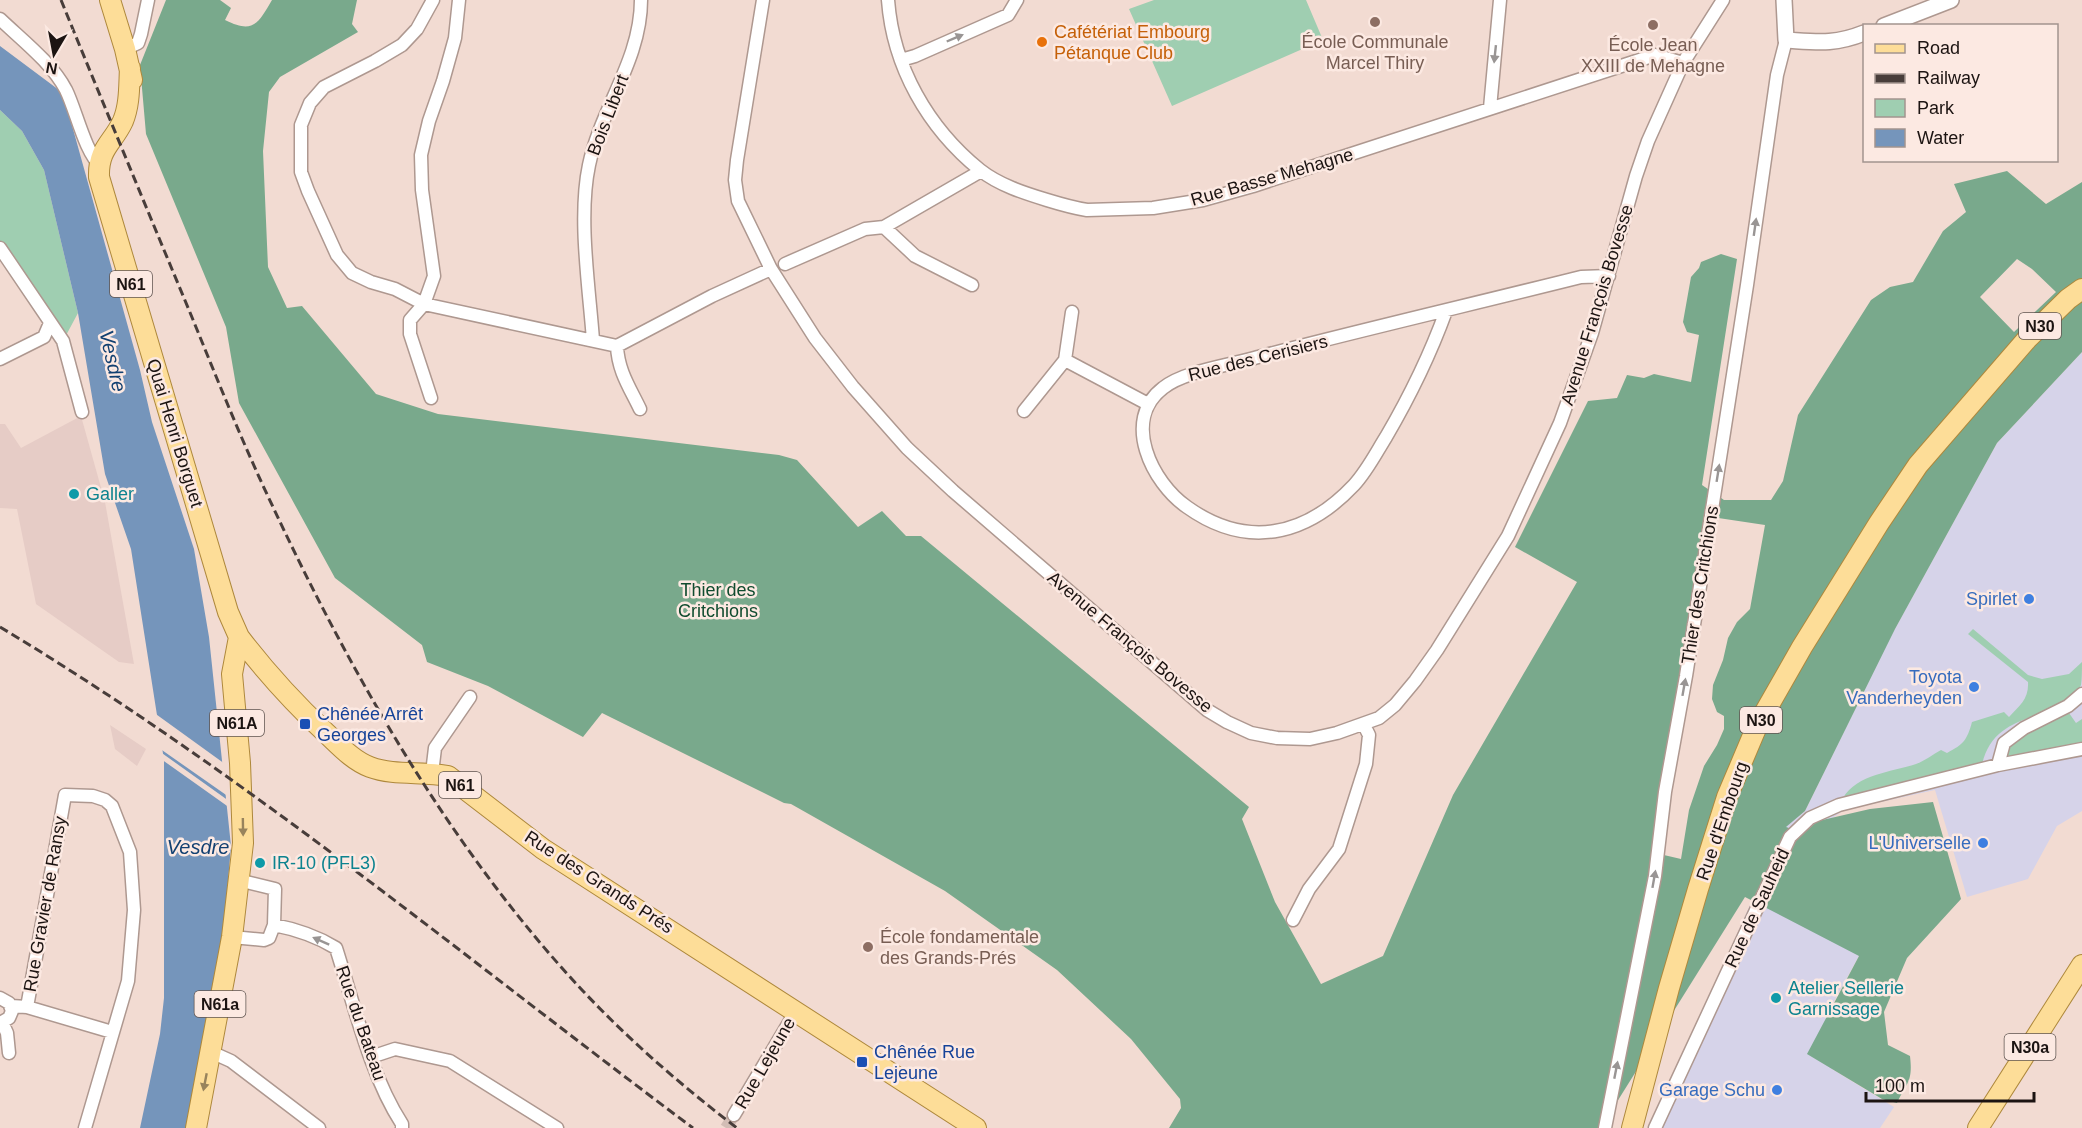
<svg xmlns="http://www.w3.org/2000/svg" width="2082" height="1128" font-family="Helvetica,sans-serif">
  <rect width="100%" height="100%" fill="#f2dbd2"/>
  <!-- commercial -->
  <path fill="#d6d3e9" d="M 2082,352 L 2082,811 L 2057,826 L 2028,879 L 1967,897 L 1935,790 L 1844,810 L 1795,844 L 1859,956 L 1832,1005 L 1854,1020 L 1832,1069 L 1894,1107 L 1880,1128 L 1650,1128 L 1785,827 L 1805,811 L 1892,634 L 1997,443 Z"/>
  <!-- industrial -->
  <path fill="#e6ccc6" d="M 81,416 L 105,502 L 134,664 L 119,662 L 36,604 L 17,509 L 0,508 L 0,424 L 5,424 L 21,448 Z
    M 110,725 L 146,749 L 137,766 L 115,749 Z"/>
  <!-- green -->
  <path fill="#9fceb1" d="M 1154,0 L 1306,0 L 1323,40 L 1172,106 L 1129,9 Z
    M 0,110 L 22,131 L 44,170 L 78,313 L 63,341 L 0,250 Z
    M 1973,629 L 2028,675 L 2042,679 L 2069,674 L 2082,662 C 2082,668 2082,679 2081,685 C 2078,692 2071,697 2065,701 C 2032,722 1992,719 1982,765 L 1843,798 C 1857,774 1892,772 1916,764 C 1925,761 1933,754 1941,750 L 1947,753 C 1964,744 1967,740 1972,722 L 2004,712 L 2009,717 C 2020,705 2029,699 2028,682 L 1968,634 Z
    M 2069,713 L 2076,723 L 2082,719 L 2082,742 L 2013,759 L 2008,756 L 2006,749 L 2020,735 Z"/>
  <!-- forest -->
  <path fill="#79a98c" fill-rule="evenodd" d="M 166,0 L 220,0 L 231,8 L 225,20 C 253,34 258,24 272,0 L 357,0 L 352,24 L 358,32 L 280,77 L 269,92 L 263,151 L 268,267 L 287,308 L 302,306 L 376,394 L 438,414 L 779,455 L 797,460 L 858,527 L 882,511 L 906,536 L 921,536 L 1249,807 L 1242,819 L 1275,902 L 1321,984 L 1383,956 L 1453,795 L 1577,582 L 1515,547 L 1588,401 L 1617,398 L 1627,375 L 1644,378 L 1654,374 L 1691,382 L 1699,335 L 1687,332 L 1683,322 L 1691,277 L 1699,268 L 1701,262 L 1721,254 L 1737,259 L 1702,485 L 1724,500 L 1771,500 L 1783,481 L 1798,415 L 1871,300 L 1890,287 L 1913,282 L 1943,231 L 1966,212 L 1954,184 L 2007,171 L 2046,204 L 2082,182 L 2082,352 L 1997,443 L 1895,629 L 1805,811 L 1786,827 L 1803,833 L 1818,821 L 1870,809 L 1933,802 L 1961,899 L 1907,958 L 1884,1012 L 1888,1045 L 1910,1056 C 1913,1082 1907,1082 1897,1103 L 1882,1099 L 1807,1054 L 1859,956 L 1745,897 L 1615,1105 L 1605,1128 L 1169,1128 L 1181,1108 L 1180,1099 L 1131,1039 L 1057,970 L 945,891 L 791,804 L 784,803 L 602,713 L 583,737 L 488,686 L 427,662 L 422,645 L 335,578 L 239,403 L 226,327 L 146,134 L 140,65 ZM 2017,259 L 2032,269 L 2056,292 L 2014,332 L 1980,297 ZM 1705,516 L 1765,525 L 1750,609 L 1737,622 L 1728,638 L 1723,660 L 1713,685 L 1712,699 L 1717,712 L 1724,716 L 1724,729 L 1717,745 L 1704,766 L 1689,810 L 1681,859 L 1651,852 Z"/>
  <!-- water -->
  <path fill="#7595bb" d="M 0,46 L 63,93 L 140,370 L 152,422 L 194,549 L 209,637 L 231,846 L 222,952 L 186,1128 L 140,1128 L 160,1034 L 164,998 L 164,760 L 131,549 L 105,474 L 78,313 L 44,170 L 22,131 L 0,110 Z"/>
  <!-- pier -->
  <path fill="#f2dbd2" d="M 153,712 L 225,764 L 229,797 L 159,748 Z
    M 159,751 L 229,801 L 230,808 L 161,759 Z"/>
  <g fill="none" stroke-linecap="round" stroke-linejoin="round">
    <!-- minor-tunnel -->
    <path stroke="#d2bdb5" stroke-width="12" stroke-dasharray="12 6" stroke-linecap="butt" d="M 726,1128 L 734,1115"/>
    <defs>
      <path id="minor" d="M 433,0 L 417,29 L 402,45 L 375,61 L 324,87 L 310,103 L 301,125 L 301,172 L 308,191 L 337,255 L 352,273 L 371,282 L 395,289 L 424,304 L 617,346 L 712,296 L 771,269
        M 763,0 L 737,160 L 735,180 L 738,201 L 771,269 L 815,338 L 853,387 L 907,448 L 953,491 L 1207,710 L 1227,722 L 1251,733 L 1277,738 L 1310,739 L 1337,733 L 1379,718 L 1395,705 L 1415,681 L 1437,650 L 1508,536 L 1560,423 L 1592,333 L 1636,176 L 1648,141 L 1683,63 L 1723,0
        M 888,0 C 893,67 928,128 980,170 C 999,185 1024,193 1047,200 C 1060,204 1074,208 1087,210 L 1153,208 L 1203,200 L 1253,186 L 1655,55 L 1683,63
        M 0,19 C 23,41 51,62 66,90 C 76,110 85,153 101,166
        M 125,49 L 138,43 L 141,34 L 148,0
        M 901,60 L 915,56 L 1008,15 L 1017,0
        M 1490,108 L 1500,0
        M 0,248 L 63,341 L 82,412
        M 785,264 L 865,229 L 884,227
        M 972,285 L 915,256 L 884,227 L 981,171
        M 1446,311 C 1430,355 1410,396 1386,437 C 1376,453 1367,471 1354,485 C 1305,537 1246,549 1187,507 C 1152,483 1121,420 1163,388 C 1184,371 1231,365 1258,357 C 1365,329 1473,304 1581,277 L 1609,276
        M 593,340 C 589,286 578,217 589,165 C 601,108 641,60 641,0
        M 617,346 C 618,371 630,388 640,409
        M 0,359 L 44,337 L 50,323
        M 1065,360 L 1148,404
        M 431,398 L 410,334 L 410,320 L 424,304 L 434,276 L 422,190 L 421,155 L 429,121 L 443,81 L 455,38 L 459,0
        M 1024,411 L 1065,360 L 1072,312
        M 1998,765 L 2004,743 L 2024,728 L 2068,706 L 2082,694
        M 432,773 L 435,748 L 470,697
        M 238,880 L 275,889 L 274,925
        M 1293,920 L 1309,889 L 1339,849 L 1366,764 L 1369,735 L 1364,725
        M 232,937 L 264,940 L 269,938 L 274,925 C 295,929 318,937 336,948 C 354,1004 370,1075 402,1124 L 402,1128
        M 0,998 L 9,1003 L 12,1011 L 9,1018 L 0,1023
        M 11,1006 L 27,1007 L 112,1032
        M 27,1007 L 65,795 L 93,796 L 105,800 L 112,806 L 130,852 L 134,910 L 128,981 L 85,1128
        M 2,1022 L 7,1033 L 9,1053
        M 211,1052 L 231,1061 L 319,1128
        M 371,1057 L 395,1049 L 450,1061 L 557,1128
        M 734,1115 L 796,1011
        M 1605,1128 L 1655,876 L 1665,792 L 1686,676 L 1747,285 L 1777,75 L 1786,40
        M 1655,1128 L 1790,837 L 1810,818 L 1839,805 L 1998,765 L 2082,749"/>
      <path id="tertiary" d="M 1784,0 L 1786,40 C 1817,42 1834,45 1864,33
        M 1884,26 L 1951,0"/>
      <path id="primary" d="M 110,0 L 125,49 L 132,80
        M 130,68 C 129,85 130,104 123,121 C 113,143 98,148 99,177 L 228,612 L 239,637 L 232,674 L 240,763 L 243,843 L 232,937 L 196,1128
        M 239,637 C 265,671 294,703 326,733 C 339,745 352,760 370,767 C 394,776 422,771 448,776 L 543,849 L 976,1128
        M 1632,1128 L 1669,988 L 1698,889 L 1727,797 L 1757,726 L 1802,647 L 1879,523 L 1918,465 L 2028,338 L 2068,299 L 2082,289
        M 1978,1128 L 2082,965"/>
    </defs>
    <!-- minor casing -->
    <use href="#minor" stroke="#ae9890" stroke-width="15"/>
    <!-- tertiary casing -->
    <use href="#tertiary" stroke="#ae9890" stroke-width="18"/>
    <!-- primary casing -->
    <use href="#primary" stroke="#ae883c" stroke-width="22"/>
    <!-- minor -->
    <use href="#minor" stroke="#fff" stroke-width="12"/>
    <!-- tertiary -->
    <use href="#tertiary" stroke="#fff" stroke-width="15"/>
    <!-- primary -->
    <use href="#primary" stroke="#fddd98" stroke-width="20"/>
    <!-- rail -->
    <path stroke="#483d3a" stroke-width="3" stroke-dasharray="9 4.5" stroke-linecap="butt" d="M 61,0 C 103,103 146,207 189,310 C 216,376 242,442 273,507 C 353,678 453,852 582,990 C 630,1041 682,1086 737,1128
      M 0,627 C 245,774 465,958 693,1128"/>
  </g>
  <!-- one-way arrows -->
  <defs><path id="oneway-solid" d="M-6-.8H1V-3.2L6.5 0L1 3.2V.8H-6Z" transform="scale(1.5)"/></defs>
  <g fill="#999594">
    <use href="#oneway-solid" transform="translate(955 38) rotate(-23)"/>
    <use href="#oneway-solid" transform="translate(1495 54) rotate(96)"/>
    <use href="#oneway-solid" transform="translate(1755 227) rotate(-82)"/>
    <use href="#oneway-solid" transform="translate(1718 473) rotate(-81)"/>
    <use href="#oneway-solid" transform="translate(1684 687) rotate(-80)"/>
    <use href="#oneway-solid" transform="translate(1654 879) rotate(-80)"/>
    <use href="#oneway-solid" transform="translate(321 941) rotate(-156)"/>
    <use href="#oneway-solid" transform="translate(1616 1070) rotate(-79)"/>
  </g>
  <g fill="#98835c">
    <use href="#oneway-solid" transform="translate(243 827) rotate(89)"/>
    <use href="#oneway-solid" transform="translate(205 1082) rotate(101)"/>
  </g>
  <!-- markers -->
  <g fill="#8d6e63" stroke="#fce9e2" stroke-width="2">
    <circle cx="1375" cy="22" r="6"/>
    <circle cx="1653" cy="25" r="6"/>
    <circle cx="868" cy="947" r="6"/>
  </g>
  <circle fill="#e8710a" stroke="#fce9e2" stroke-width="2" cx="1042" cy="42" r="6"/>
  <g fill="#0f9aa8" stroke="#fce9e2" stroke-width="2">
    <circle cx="74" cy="494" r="6"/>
    <circle cx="260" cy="863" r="6"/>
    <circle cx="1776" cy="998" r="6"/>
  </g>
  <g fill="#3f7fe0" stroke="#fce9e2" stroke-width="2">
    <circle cx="2029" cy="599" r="6"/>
    <circle cx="1974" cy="687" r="6"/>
    <circle cx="1983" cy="843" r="6"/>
    <circle cx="1777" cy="1090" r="6"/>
  </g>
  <g fill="#1a4fb4" stroke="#fce9e2" stroke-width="2">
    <rect x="299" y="718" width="12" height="12" rx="3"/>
    <rect x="856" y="1056" width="12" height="12" rx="3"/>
  </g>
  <g text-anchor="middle" stroke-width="5" stroke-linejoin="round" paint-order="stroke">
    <!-- shield labels -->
    <g fill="#fce9e2" stroke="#5f5450" stroke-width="1.5">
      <rect x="110" y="271" width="42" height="26" rx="4.5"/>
      <rect x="2019" y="313" width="42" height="26" rx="4.5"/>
      <rect x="1740" y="707" width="42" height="26" rx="4.5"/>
      <rect x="210" y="710" width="54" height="26" rx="4.5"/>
      <rect x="439" y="772" width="42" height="26" rx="4.5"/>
      <rect x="194.5" y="991" width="51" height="26" rx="4.5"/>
      <rect x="2004.5" y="1034" width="51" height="26" rx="4.5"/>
    </g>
    <g font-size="16" font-weight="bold" fill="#1c1412">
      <text x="131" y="290">N61</text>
      <text x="2040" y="332">N30</text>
      <text x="1761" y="726">N30</text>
      <text x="237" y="729">N61A</text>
      <text x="460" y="791">N61</text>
      <text x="220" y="1010">N61a</text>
      <text x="2030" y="1053">N30a</text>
    </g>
    <!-- food labels -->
    <g font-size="18" fill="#c56008" stroke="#fce9e2" text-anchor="start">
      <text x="1054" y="38">Cafétériat Embourg<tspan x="1054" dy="21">Pétanque Club</tspan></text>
    </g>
    <!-- education labels -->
    <g font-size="18" fill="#785e54" stroke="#fce9e2">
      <text x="1375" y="48">École Communale<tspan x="1375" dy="21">Marcel Thiry</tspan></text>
      <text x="1653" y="51">École Jean<tspan x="1653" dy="21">XXIII de Mehagne</tspan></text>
      <text x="880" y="943" text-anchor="start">École fondamentale<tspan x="880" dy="21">des Grands-Prés</tspan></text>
    </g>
    <!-- street labels -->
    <g font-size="18" fill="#1c1412" stroke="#fce9e2">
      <text transform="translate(608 115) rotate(-69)" y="6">Bois Libert</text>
      <text transform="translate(1272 177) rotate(-16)" y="6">Rue Basse Mehagne</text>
      <text transform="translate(1597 305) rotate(-73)" y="6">Avenue François Bovesse</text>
      <text transform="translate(1258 358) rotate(-14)" y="6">Rue des Cerisiers</text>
      <text transform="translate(175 433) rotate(73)" y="6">Quai Henri Borguet</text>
      <text transform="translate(1700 585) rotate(-81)" y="6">Thier des Critchions</text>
      <text transform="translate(1130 642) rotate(40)" y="6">Avenue François Bovesse</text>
      <text transform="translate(1722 821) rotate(-71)" y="6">Rue d'Embourg</text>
      <text transform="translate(599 882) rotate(33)" y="6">Rue des Grands Prés</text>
      <text transform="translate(45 904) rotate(-80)" y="6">Rue Gravier de Ransy</text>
      <text transform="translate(1757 908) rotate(-65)" y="6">Rue de Sauheid</text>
      <text transform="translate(361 1023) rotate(71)" y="6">Rue du Bateau</text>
      <text transform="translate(765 1063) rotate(-60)" y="6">Rue Lejeune</text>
    </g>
    <!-- culture labels -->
    <g font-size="18" fill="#0d838f" stroke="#fce9e2" text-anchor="start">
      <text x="86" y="500">Galler</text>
      <text x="272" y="869">IR-10 (PFL3)</text>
      <text x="1788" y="994">Atelier Sellerie<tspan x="1788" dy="21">Garnissage</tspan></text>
    </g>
    <!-- park labels -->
    <g font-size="18" fill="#104c2f" stroke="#fce9e2">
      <text x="718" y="596">Thier des<tspan x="718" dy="21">Critchions</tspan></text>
    </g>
    <!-- shop labels -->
    <g font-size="18" fill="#366cbe" stroke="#fce9e2" text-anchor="end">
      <text x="2017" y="605">Spirlet</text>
      <text x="1962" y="683">Toyota<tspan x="1962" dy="21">Vanderheyden</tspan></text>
      <text x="1971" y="849">L'Universelle</text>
      <text x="1765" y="1096">Garage Schu</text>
    </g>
    <!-- transit labels -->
    <g font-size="18" fill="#164399" stroke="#fce9e2" text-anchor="start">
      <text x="317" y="720">Chênée Arrêt<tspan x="317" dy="21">Georges</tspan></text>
      <text x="874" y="1058">Chênée Rue<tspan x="874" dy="21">Lejeune</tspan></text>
    </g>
    <!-- water labels -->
    <g font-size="20" font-style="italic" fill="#124071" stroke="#fce9e2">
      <text transform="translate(113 361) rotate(77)" y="7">Vesdre</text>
      <text x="198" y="854">Vesdre</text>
    </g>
  </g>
  <!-- legend -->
  <rect x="1863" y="24" width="195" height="138" fill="#fce9e2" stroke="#a2948f" stroke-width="1.5"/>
  <rect x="1875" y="44" width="30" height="9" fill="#fddd98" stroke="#a2948f" stroke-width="1.5"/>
  <text x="1917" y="54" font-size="18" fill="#1c1412">Road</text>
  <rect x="1875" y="74" width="30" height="9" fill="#483d3a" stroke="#a2948f" stroke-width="1.5"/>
  <text x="1917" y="84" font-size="18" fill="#1c1412">Railway</text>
  <rect x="1875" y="99" width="30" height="18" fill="#9fceb1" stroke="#a2948f" stroke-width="1.5"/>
  <text x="1917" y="114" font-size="18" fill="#1c1412">Park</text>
  <rect x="1875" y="129" width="30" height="18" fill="#7595bb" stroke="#a2948f" stroke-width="1.5"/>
  <text x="1917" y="144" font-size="18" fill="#1c1412">Water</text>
  <!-- north arrow -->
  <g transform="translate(54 54) rotate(190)" stroke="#fce9e2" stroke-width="4.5" paint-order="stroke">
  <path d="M0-4.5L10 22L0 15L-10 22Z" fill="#1c1412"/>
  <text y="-9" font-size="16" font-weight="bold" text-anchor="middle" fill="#1c1412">N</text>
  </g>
  <!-- scale -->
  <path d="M1866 1092v9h168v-9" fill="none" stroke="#1c1412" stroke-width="3"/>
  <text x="1875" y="1092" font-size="18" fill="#1c1412" stroke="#fce9e2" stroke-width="4.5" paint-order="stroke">100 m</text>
</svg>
